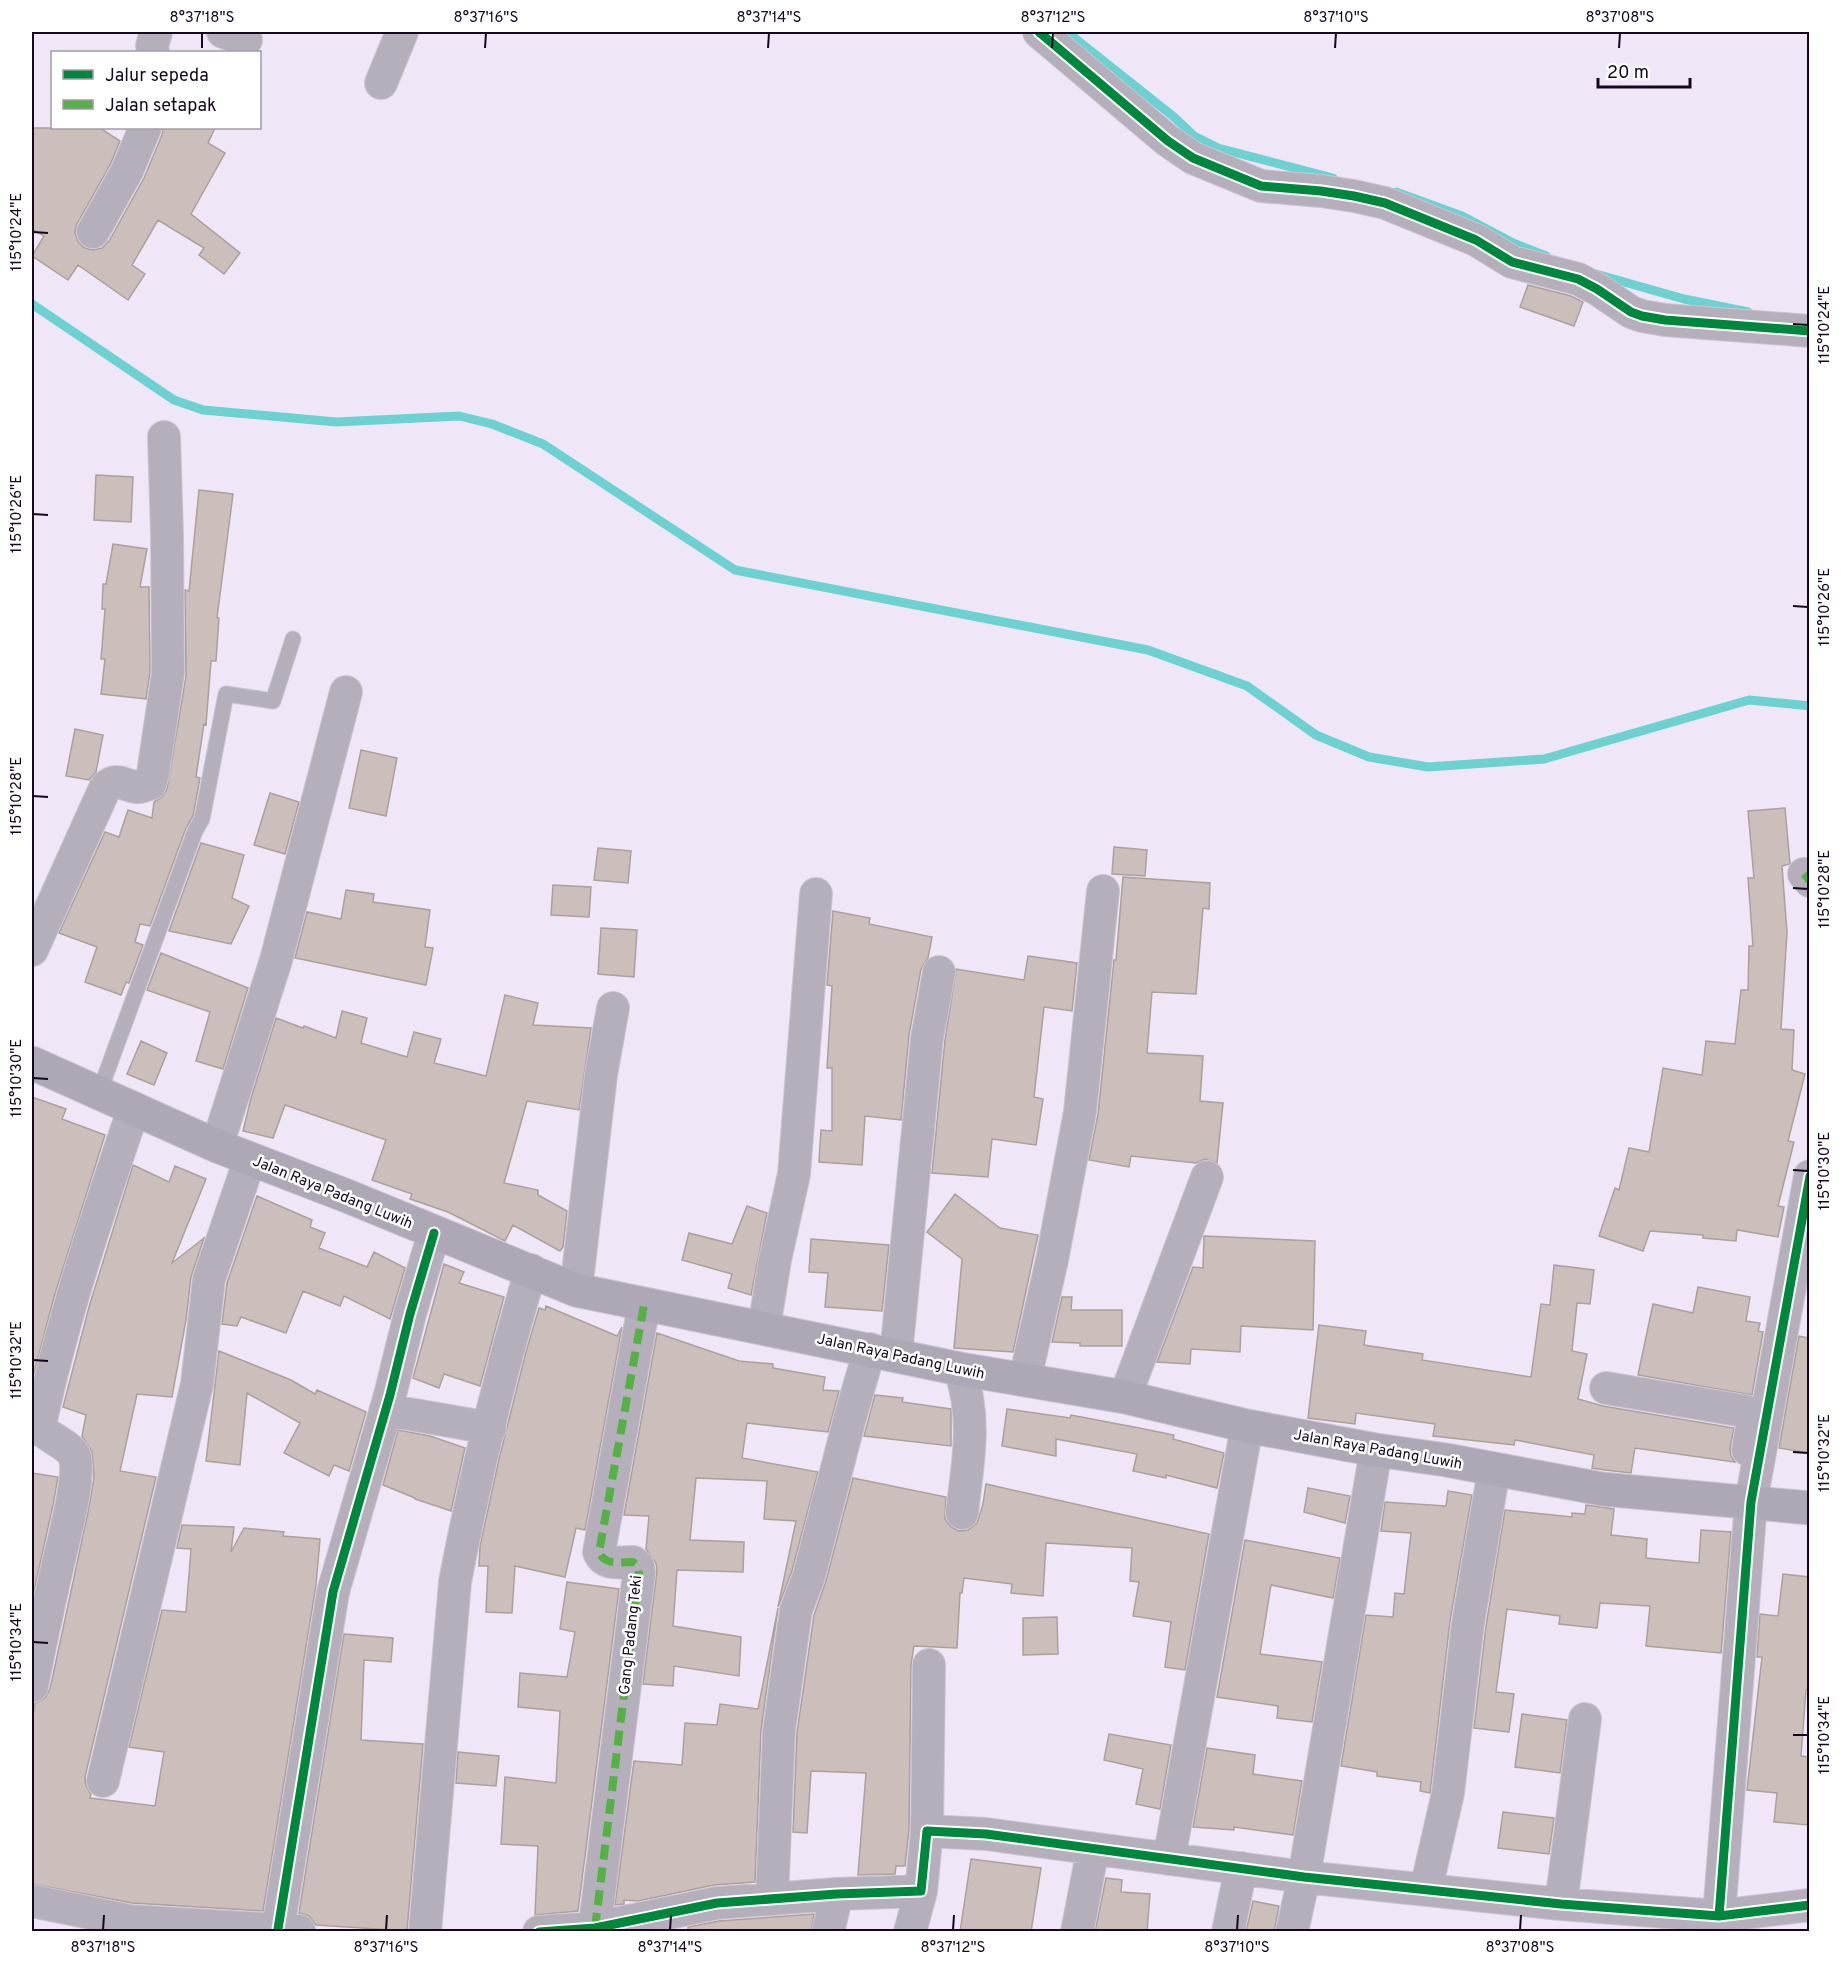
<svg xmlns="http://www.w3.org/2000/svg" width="1841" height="1963" font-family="Overpass,sans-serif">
  <rect width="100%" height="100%" fill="#efe7f7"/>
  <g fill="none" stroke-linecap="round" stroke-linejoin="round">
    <!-- stream -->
    <path stroke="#6cd1d0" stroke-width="9" d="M 1067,32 L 1174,117 L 1194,136 L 1218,148 L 1333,178
      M 1396,192 L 1462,216 L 1513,243 L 1546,256
      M 1596,274 L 1684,299 L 1748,312
      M 32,304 L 174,400 L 203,410 L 336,422 L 459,416 L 492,424 L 543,444 L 735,570 L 1148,650 L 1247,686 L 1316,735 L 1369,757 L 1428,767 L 1544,759 L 1749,700 L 1810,706"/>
  </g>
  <!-- building -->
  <path fill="#ccbeba" stroke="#aca09b" stroke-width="1.5" d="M 32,128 L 100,128 L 120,141 L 111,163 L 77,224 L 75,233 L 78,242 L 85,248 L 93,250 L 102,248 L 109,241 L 144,178 L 162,135 L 163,128 L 215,128 L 208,143 L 225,153 L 191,214 L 240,253 L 224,274 L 199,255 L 204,248 L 158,220 L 132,265 L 145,274 L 128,300 L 78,265 L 68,280 L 32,256 L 44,236 L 32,229 Z
    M 1528,285 L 1571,296 L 1583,302 L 1574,326 L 1520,307 Z
    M 96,475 L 133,477 L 131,522 L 94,520 Z
    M 199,490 L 233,494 L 217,618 L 219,618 L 216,661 L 211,661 L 206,725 L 204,724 L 196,777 L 200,778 L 193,816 L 186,828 L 150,926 L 140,924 L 135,942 L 143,945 L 129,983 L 126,982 L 121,995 L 85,982 L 97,947 L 59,933 L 105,832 L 119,837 L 128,810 L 152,818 L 154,802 L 162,797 L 167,789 L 186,676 L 185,590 L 189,591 Z
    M 113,544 L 147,549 L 140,587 L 149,587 L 150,672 L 146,699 L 101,694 L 105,659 L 101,659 L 105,609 L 102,609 L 103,584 L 106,584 Z
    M 75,729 L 103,735 L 96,772 L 89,780 L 66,776 Z
    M 361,750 L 397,758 L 386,816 L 349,808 Z
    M 270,793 L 299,802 L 285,854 L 254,845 Z
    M 1785,808 L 1790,864 L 1782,866 L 1787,932 L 1781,1029 L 1794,1030 L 1792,1070 L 1805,1074 L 1788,1141 L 1794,1142 L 1778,1206 L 1784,1207 L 1778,1237 L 1737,1230 L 1736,1241 L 1703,1238 L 1703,1235 L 1650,1231 L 1643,1251 L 1599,1236 L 1615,1188 L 1619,1190 L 1629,1148 L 1649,1152 L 1663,1068 L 1702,1075 L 1706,1041 L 1735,1044 L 1741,990 L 1748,990 L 1749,946 L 1753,946 L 1748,878 L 1754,878 L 1748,811 Z
    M 201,843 L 244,855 L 232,898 L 249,906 L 231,944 L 169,931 Z
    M 1114,847 L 1147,850 L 1145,876 L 1112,874 Z
    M 598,848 L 631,851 L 628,883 L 594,880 Z
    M 1123,877 L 1210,883 L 1209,909 L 1203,908 L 1196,994 L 1152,992 L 1147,1053 L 1203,1056 L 1200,1101 L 1223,1103 L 1217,1163 L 1205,1159 L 1196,1163 L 1131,1156 L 1129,1167 L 1089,1160 L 1098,1114 L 1114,960 L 1116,960 Z
    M 553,885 L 591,887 L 589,917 L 551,915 Z
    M 346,890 L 374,894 L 373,902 L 430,910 L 425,947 L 433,948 L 426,985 L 295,958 L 307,912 L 341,919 Z
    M 833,911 L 870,918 L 869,924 L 932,937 L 928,958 L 921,969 L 909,1035 L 901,1120 L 865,1116 L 862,1165 L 819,1162 L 821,1130 L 832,1131 L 832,1068 L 827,1068 L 832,986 L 827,985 Z
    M 601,928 L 637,930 L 634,977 L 598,974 Z
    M 161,953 L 248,988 L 223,1069 L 196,1061 L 210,1012 L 147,990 Z
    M 1028,956 L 1077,963 L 1072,1011 L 1044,1007 L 1034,1097 L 1043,1099 L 1036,1145 L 992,1139 L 988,1177 L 932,1173 L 945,1040 L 956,969 L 1024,980 Z
    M 505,995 L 538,1003 L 533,1025 L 591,1028 L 579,1110 L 527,1101 L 504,1183 L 538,1190 L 538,1195 L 567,1211 L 563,1247 L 560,1251 L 513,1225 L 505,1241 L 448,1212 L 410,1199 L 412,1194 L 372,1180 L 386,1140 L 285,1105 L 273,1138 L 243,1131 L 251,1098 L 276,1018 L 303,1028 L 304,1026 L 336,1038 L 342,1011 L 367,1018 L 361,1043 L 407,1057 L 414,1032 L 441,1039 L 434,1063 L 486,1076 Z
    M 141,1041 L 167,1053 L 154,1085 L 127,1074 Z
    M 32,1097 L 66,1109 L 62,1119 L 105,1135 L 54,1297 L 32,1381 Z
    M 133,1165 L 169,1182 L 175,1166 L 206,1179 L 172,1263 L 204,1238 L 191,1277 L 186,1320 L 172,1397 L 137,1394 L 120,1471 L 156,1477 L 85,1777 L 86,1786 L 91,1794 L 90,1798 L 155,1806 L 164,1752 L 129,1747 L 162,1610 L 186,1612 L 191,1549 L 177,1548 L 182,1525 L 234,1527 L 231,1552 L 244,1528 L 284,1532 L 283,1536 L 320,1539 L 316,1585 L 263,1911 L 132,1903 L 32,1884 L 32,1720 L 35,1703 L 45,1698 L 50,1689 L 88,1512 L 94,1478 L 92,1452 L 82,1436 L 86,1415 L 63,1407 L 89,1307 Z
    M 955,1194 L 1000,1228 L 1038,1235 L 1013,1352 L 954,1348 L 962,1259 L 927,1232 Z
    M 257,1196 L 312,1220 L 310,1227 L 325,1233 L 319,1248 L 367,1267 L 374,1252 L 405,1268 L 390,1319 L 344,1296 L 340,1306 L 303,1291 L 286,1333 L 241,1317 L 237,1326 L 222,1324 L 227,1283 Z
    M 747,1206 L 767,1213 L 751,1295 L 728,1288 L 732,1274 L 682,1260 L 689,1233 L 732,1244 Z
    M 1204,1236 L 1315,1241 L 1313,1330 L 1241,1326 L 1240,1352 L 1191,1349 L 1190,1364 L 1157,1362 L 1193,1267 L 1203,1268 Z
    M 811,1239 L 889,1245 L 882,1311 L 825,1307 L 828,1273 L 809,1272 Z
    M 444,1264 L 464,1272 L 459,1283 L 504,1297 L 480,1386 L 444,1374 L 439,1388 L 413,1378 Z
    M 1554,1265 L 1594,1270 L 1590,1304 L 1577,1303 L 1572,1351 L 1587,1354 L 1578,1399 L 1603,1406 L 1734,1428 L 1730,1448 L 1731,1456 L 1735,1462 L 1635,1448 L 1631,1473 L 1605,1470 L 1592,1468 L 1594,1455 L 1515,1440 L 1514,1445 L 1433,1436 L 1435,1424 L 1356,1413 L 1355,1424 L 1308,1418 L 1319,1325 L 1366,1331 L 1364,1345 L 1423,1354 L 1422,1360 L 1531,1377 L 1541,1304 L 1550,1305 Z
    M 1698,1287 L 1750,1297 L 1746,1321 L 1760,1323 L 1758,1331 L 1763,1332 L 1752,1395 L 1638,1375 L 1653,1304 L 1693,1313 Z
    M 1062,1297 L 1072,1297 L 1071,1310 L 1122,1310 L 1122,1346 L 1080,1346 L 1080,1343 L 1052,1342 Z
    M 546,1306 L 617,1336 L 622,1327 L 585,1530 L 576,1528 L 565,1577 L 515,1566 L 512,1613 L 486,1612 L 488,1566 L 479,1566 L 480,1546 L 499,1459 L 526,1352 L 539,1308 L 545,1310 Z
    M 657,1333 L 739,1361 L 773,1364 L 773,1368 L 825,1377 L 823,1390 L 839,1391 L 828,1432 L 747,1423 L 742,1458 L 818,1472 L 792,1571 L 778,1607 L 796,1521 L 764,1519 L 767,1481 L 696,1478 L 690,1540 L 744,1542 L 743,1572 L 677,1570 L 673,1626 L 741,1637 L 739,1676 L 674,1666 L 673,1686 L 643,1684 L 657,1570 L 656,1563 L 646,1549 L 649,1516 L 624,1515 Z
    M 1799,1336 L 1809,1338 L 1809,1453 L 1779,1448 Z
    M 219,1351 L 291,1380 L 315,1394 L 317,1390 L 366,1412 L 349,1471 L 334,1465 L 329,1476 L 284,1453 L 300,1423 L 247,1393 L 240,1465 L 206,1461 Z
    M 875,1395 L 903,1398 L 902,1402 L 951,1409 L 951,1446 L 864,1436 Z
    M 1007,1409 L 1070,1418 L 1071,1415 L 1134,1427 L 1174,1435 L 1173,1439 L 1224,1453 L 1217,1488 L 1166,1475 L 1166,1478 L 1133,1471 L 1137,1454 L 1056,1439 L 1056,1456 L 1002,1446 Z
    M 398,1430 L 430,1436 L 465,1448 L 451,1511 L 415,1499 L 415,1498 L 383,1485 Z
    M 32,1473 L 58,1477 L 53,1505 L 32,1600 Z
    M 853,1478 L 946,1497 L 945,1519 L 951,1527 L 959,1531 L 968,1530 L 977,1523 L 983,1504 L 986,1484 L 1209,1534 L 1185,1670 L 1165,1667 L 1171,1622 L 1133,1616 L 1139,1582 L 1130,1581 L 1132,1548 L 1046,1543 L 1043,1596 L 1011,1593 L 1012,1584 L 964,1578 L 962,1593 L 960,1593 L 957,1648 L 914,1646 L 911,1665 L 909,1830 L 905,1866 L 896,1866 L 895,1874 L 858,1875 L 866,1773 L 811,1771 L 807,1833 L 793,1832 L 797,1733 L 814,1615 L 826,1581 Z
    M 1308,1488 L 1350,1496 L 1345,1523 L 1304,1512 Z
    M 1448,1491 L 1472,1495 L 1450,1621 L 1430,1793 L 1420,1791 L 1421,1782 L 1377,1776 L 1377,1772 L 1341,1766 L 1366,1615 L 1393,1617 L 1395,1593 L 1404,1594 L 1411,1533 L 1381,1531 L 1385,1502 L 1446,1506 Z
    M 1586,1505 L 1614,1509 L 1611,1535 L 1647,1539 L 1646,1558 L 1699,1563 L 1701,1530 L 1731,1532 L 1721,1653 L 1646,1646 L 1650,1606 L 1600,1603 L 1597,1628 L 1559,1624 L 1560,1616 L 1507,1609 L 1496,1692 L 1514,1694 L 1509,1732 L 1474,1728 L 1486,1626 L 1505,1510 L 1572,1517 L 1572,1513 L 1585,1514 Z
    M 1245,1540 L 1340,1558 L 1333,1598 L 1271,1585 L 1260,1654 L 1322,1662 L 1312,1722 L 1277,1718 L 1278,1706 L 1217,1697 Z
    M 1783,1574 L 1809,1577 L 1809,1690 L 1806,1690 L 1801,1756 L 1809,1757 L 1809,1825 L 1774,1822 L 1777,1793 L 1747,1790 L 1762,1657 L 1757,1657 L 1760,1614 L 1778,1616 Z
    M 567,1582 L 619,1589 L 578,1911 L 535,1915 L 538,1846 L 501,1844 L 505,1777 L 556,1783 L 560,1711 L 518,1707 L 520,1673 L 567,1677 L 575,1632 L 560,1629 Z
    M 778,1608 L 761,1730 L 755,1882 L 714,1885 L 638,1901 L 624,1900 L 624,1904 L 615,1905 L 634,1761 L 682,1765 L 685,1723 L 717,1725 L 720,1704 L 758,1709 Z
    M 1057,1617 L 1058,1654 L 1023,1655 L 1023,1618 Z
    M 344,1634 L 393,1638 L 391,1662 L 364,1660 L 361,1740 L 423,1744 L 407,1931 L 316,1925 L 309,1916 L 299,1913 Z
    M 1522,1714 L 1567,1720 L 1560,1773 L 1515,1767 Z
    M 1109,1734 L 1171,1745 L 1160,1809 L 1136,1804 L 1143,1769 L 1104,1760 Z
    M 1207,1748 L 1255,1755 L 1253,1774 L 1302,1781 L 1293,1835 L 1234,1827 L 1234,1830 L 1193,1827 Z
    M 458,1752 L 499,1756 L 496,1786 L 456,1783 Z
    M 1503,1812 L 1554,1818 L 1549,1854 L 1498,1848 Z
    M 971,1859 L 1041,1868 L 1031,1932 L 960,1932 Z
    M 1106,1878 L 1122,1880 L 1121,1892 L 1150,1894 L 1147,1932 L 1095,1932 Z
    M 1253,1901 L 1279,1906 L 1274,1932 L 1246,1932 Z
    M 814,1914 L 811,1932 L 688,1932 L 688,1927 L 719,1921 Z"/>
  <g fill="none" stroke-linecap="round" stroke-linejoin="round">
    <defs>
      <path id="lane" d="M 99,1093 L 195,831 L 202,819 L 226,694 L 273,701 L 293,639"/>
      <path id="street" d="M 223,32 L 246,40
        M 1039,32 L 1168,141 L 1193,158 L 1261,186 L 1321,191 L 1354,196 L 1385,203 L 1476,240 L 1512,262 L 1578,279 L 1597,289 L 1631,312 L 1642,316 L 1665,320 L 1810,331
        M 153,52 L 152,46 L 156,32
        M 381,83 L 402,32
        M 93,232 L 127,171 L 145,128
        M 1804,874 L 1810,881
        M 32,950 L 105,788 C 116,776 123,785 136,787 C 141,788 145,785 150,784 L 153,773 L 168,673 L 167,534 L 164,437
        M 217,1146 L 276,960 L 346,692
        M 576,1290 L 601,1075 L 613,1008
        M 764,1328 L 775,1260 L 794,1174 L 816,894
        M 896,1355 L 927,1038 L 939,972
        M 960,1369 C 977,1420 968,1461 962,1513
        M 1025,1379 L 1052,1260 L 1080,1112 L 1103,891
        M 1606,1388 L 1744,1411 L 1751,1414 L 1753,1421 L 1748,1450
        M 1125,1397 L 1207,1177
        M 386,1410 L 490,1428
        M 32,1686 C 40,1645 49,1604 58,1564 C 63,1541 82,1475 74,1455 C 71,1447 50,1438 42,1430 L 41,1420 C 64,1314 99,1210 134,1108
        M 103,1781 L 197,1384 L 209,1279 L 250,1159
        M 927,1831 L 929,1665
        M 1169,1859 L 1247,1426
        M 1426,1889 L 1448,1793 L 1468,1623 L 1494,1470
        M 772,1899 L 779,1731 L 796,1610 L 809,1576 L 851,1414 L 870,1349
        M 32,1901 L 130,1921 L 299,1931
        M 1561,1904 L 1585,1719
        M 1719,1916 L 1751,1502 L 1810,1176
        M 278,1929 L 333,1592 L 390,1395 L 410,1314 L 434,1233
        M 425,1932 L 455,1582 C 475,1477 500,1373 531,1270
        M 539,1932 L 595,1928 L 717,1903 L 837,1894 L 921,1891 L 927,1831 L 986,1834 L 1304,1877 L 1561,1904 L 1719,1916 L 1810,1905
        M 594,1932 L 639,1573 L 638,1566 L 633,1562 C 620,1562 605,1566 599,1552 L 644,1305
        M 828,1932 L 837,1894
        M 910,1932 L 921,1891
        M 1077,1932 L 1093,1849
        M 1228,1932 L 1241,1868
        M 1292,1932 L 1304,1877 L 1376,1450"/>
      <path id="primary" d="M 32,1063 L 217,1146 L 347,1196 L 576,1290 L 960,1369 L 1125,1397 L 1247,1426 L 1376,1450 L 1446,1460 L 1602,1489 L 1810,1508"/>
    </defs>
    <!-- lane casing -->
    <use href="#lane" stroke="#ccc5d3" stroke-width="17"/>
    <!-- street casing -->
    <use href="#street" stroke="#ccc5d3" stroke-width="34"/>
    <!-- primary casing -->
    <use href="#primary" stroke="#ccc5d3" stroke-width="35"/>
    <!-- lane -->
    <use href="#lane" stroke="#b4afbb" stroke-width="15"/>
    <!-- street -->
    <use href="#street" stroke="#b4afbb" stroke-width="32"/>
    <!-- primary -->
    <use href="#primary" stroke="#aea7b5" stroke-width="33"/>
    <!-- quiet -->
    <path stroke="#55b045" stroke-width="8" stroke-dasharray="15 8" stroke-linecap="butt" d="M 1804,874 L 1810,881
      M 595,1928 L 639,1573 L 638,1566 L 633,1562 C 620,1562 605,1566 599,1552 L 644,1305"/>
    <defs>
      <path id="cycleway" d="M 1039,32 L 1168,141 L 1193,158 L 1261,186 L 1321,191 L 1354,196 L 1385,203 L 1476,240 L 1512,262 L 1578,279 L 1597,289 L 1631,312 L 1642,316 L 1665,320 L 1810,331
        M 1719,1916 L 1751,1502 L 1810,1176
        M 278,1929 L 333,1592 L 390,1395 L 410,1314 L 434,1233
        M 539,1932 L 595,1928 L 717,1903 L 837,1894 L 921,1891 L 927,1831 L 986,1834 L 1304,1877 L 1561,1904 L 1719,1916 L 1810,1905"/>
    </defs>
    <!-- cycleway casing -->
    <use href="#cycleway" stroke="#fff" stroke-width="13"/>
    <!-- cycleway -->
    <use href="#cycleway" stroke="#00873e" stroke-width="9"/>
  </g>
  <!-- ticks -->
  <path fill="none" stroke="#14071e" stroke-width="2" d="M 202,48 L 202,33M 485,48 L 486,33M 768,48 L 769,33M 1052,48 L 1053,33M 1335,48 L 1336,33M 1619,48 L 1620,33M 33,232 L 48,233M 1793,324 L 1808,325M 33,514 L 48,515M 1793,606 L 1808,607M 33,796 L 48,797M 1793,888 L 1808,889M 33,1078 L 48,1079M 1793,1170 L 1808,1171M 33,1360 L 48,1361M 1793,1452 L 1808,1453M 33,1642 L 48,1643M 1793,1735 L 1808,1735M 103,1930 L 104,1915M 386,1930 L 387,1915M 670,1930 L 671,1915M 953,1930 L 954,1915M 1237,1930 L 1238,1915M 1520,1930 L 1521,1915"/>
  <g text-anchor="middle" stroke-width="5" stroke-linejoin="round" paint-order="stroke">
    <!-- street labels -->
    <g font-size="15" fill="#14071e" stroke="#fff">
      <text transform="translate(333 1192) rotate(22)" y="5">Jalan Raya Padang Luwih</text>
      <text transform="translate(901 1356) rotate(12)" y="5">Jalan Raya Padang Luwih</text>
      <text transform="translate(1378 1449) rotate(10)" y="5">Jalan Raya Padang Luwih</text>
      <text transform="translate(630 1635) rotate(-84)" y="5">Gang Padang Teki</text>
    </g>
  </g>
  <!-- border -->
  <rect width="1841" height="1963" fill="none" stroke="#ffffff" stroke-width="66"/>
  <!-- legend -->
  <rect x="51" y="51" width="210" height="78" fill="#ffffff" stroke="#a19ca5" stroke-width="1.5"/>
  <rect x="63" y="70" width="30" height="9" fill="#00873e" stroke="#a19ca5" stroke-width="1.5"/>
  <text x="105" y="81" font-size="18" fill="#14071e">Jalur sepeda</text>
  <rect x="63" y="100" width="30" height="9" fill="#55b045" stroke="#a19ca5" stroke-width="1.5"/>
  <text x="105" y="111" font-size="18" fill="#14071e">Jalan setapak</text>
  <!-- scale -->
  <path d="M1598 78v9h92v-9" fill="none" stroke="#14071e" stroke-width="3"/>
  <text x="1607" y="78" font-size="18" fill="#14071e" stroke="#ffffff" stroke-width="4.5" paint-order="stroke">20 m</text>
  <rect x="33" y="33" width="1775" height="1897" fill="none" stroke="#14071e" stroke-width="2"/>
  <g font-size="15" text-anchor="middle" fill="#14071e">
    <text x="202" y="22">8°37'18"S</text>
    <text x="486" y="22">8°37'16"S</text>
    <text x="769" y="22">8°37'14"S</text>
    <text x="1053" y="22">8°37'12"S</text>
    <text x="1336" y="22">8°37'10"S</text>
    <text x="1620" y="22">8°37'08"S</text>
    <text transform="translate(16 232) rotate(-90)" y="5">115°10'24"E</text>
    <text transform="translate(1824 325) rotate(-90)" y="5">115°10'24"E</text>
    <text transform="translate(16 514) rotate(-90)" y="5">115°10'26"E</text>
    <text transform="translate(1824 607) rotate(-90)" y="5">115°10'26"E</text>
    <text transform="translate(16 796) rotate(-90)" y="5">115°10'28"E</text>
    <text transform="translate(1824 889) rotate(-90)" y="5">115°10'28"E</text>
    <text transform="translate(16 1078) rotate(-90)" y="5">115°10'30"E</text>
    <text transform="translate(1824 1171) rotate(-90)" y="5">115°10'30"E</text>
    <text transform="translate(16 1360) rotate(-90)" y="5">115°10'32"E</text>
    <text transform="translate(1824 1453) rotate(-90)" y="5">115°10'32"E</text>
    <text transform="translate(16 1642) rotate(-90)" y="5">115°10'34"E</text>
    <text transform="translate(1824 1735) rotate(-90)" y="5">115°10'34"E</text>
    <text x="103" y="1952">8°37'18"S</text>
    <text x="386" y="1952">8°37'16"S</text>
    <text x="670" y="1952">8°37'14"S</text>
    <text x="953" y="1952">8°37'12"S</text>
    <text x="1237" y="1952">8°37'10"S</text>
    <text x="1520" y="1952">8°37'08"S</text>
  </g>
</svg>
